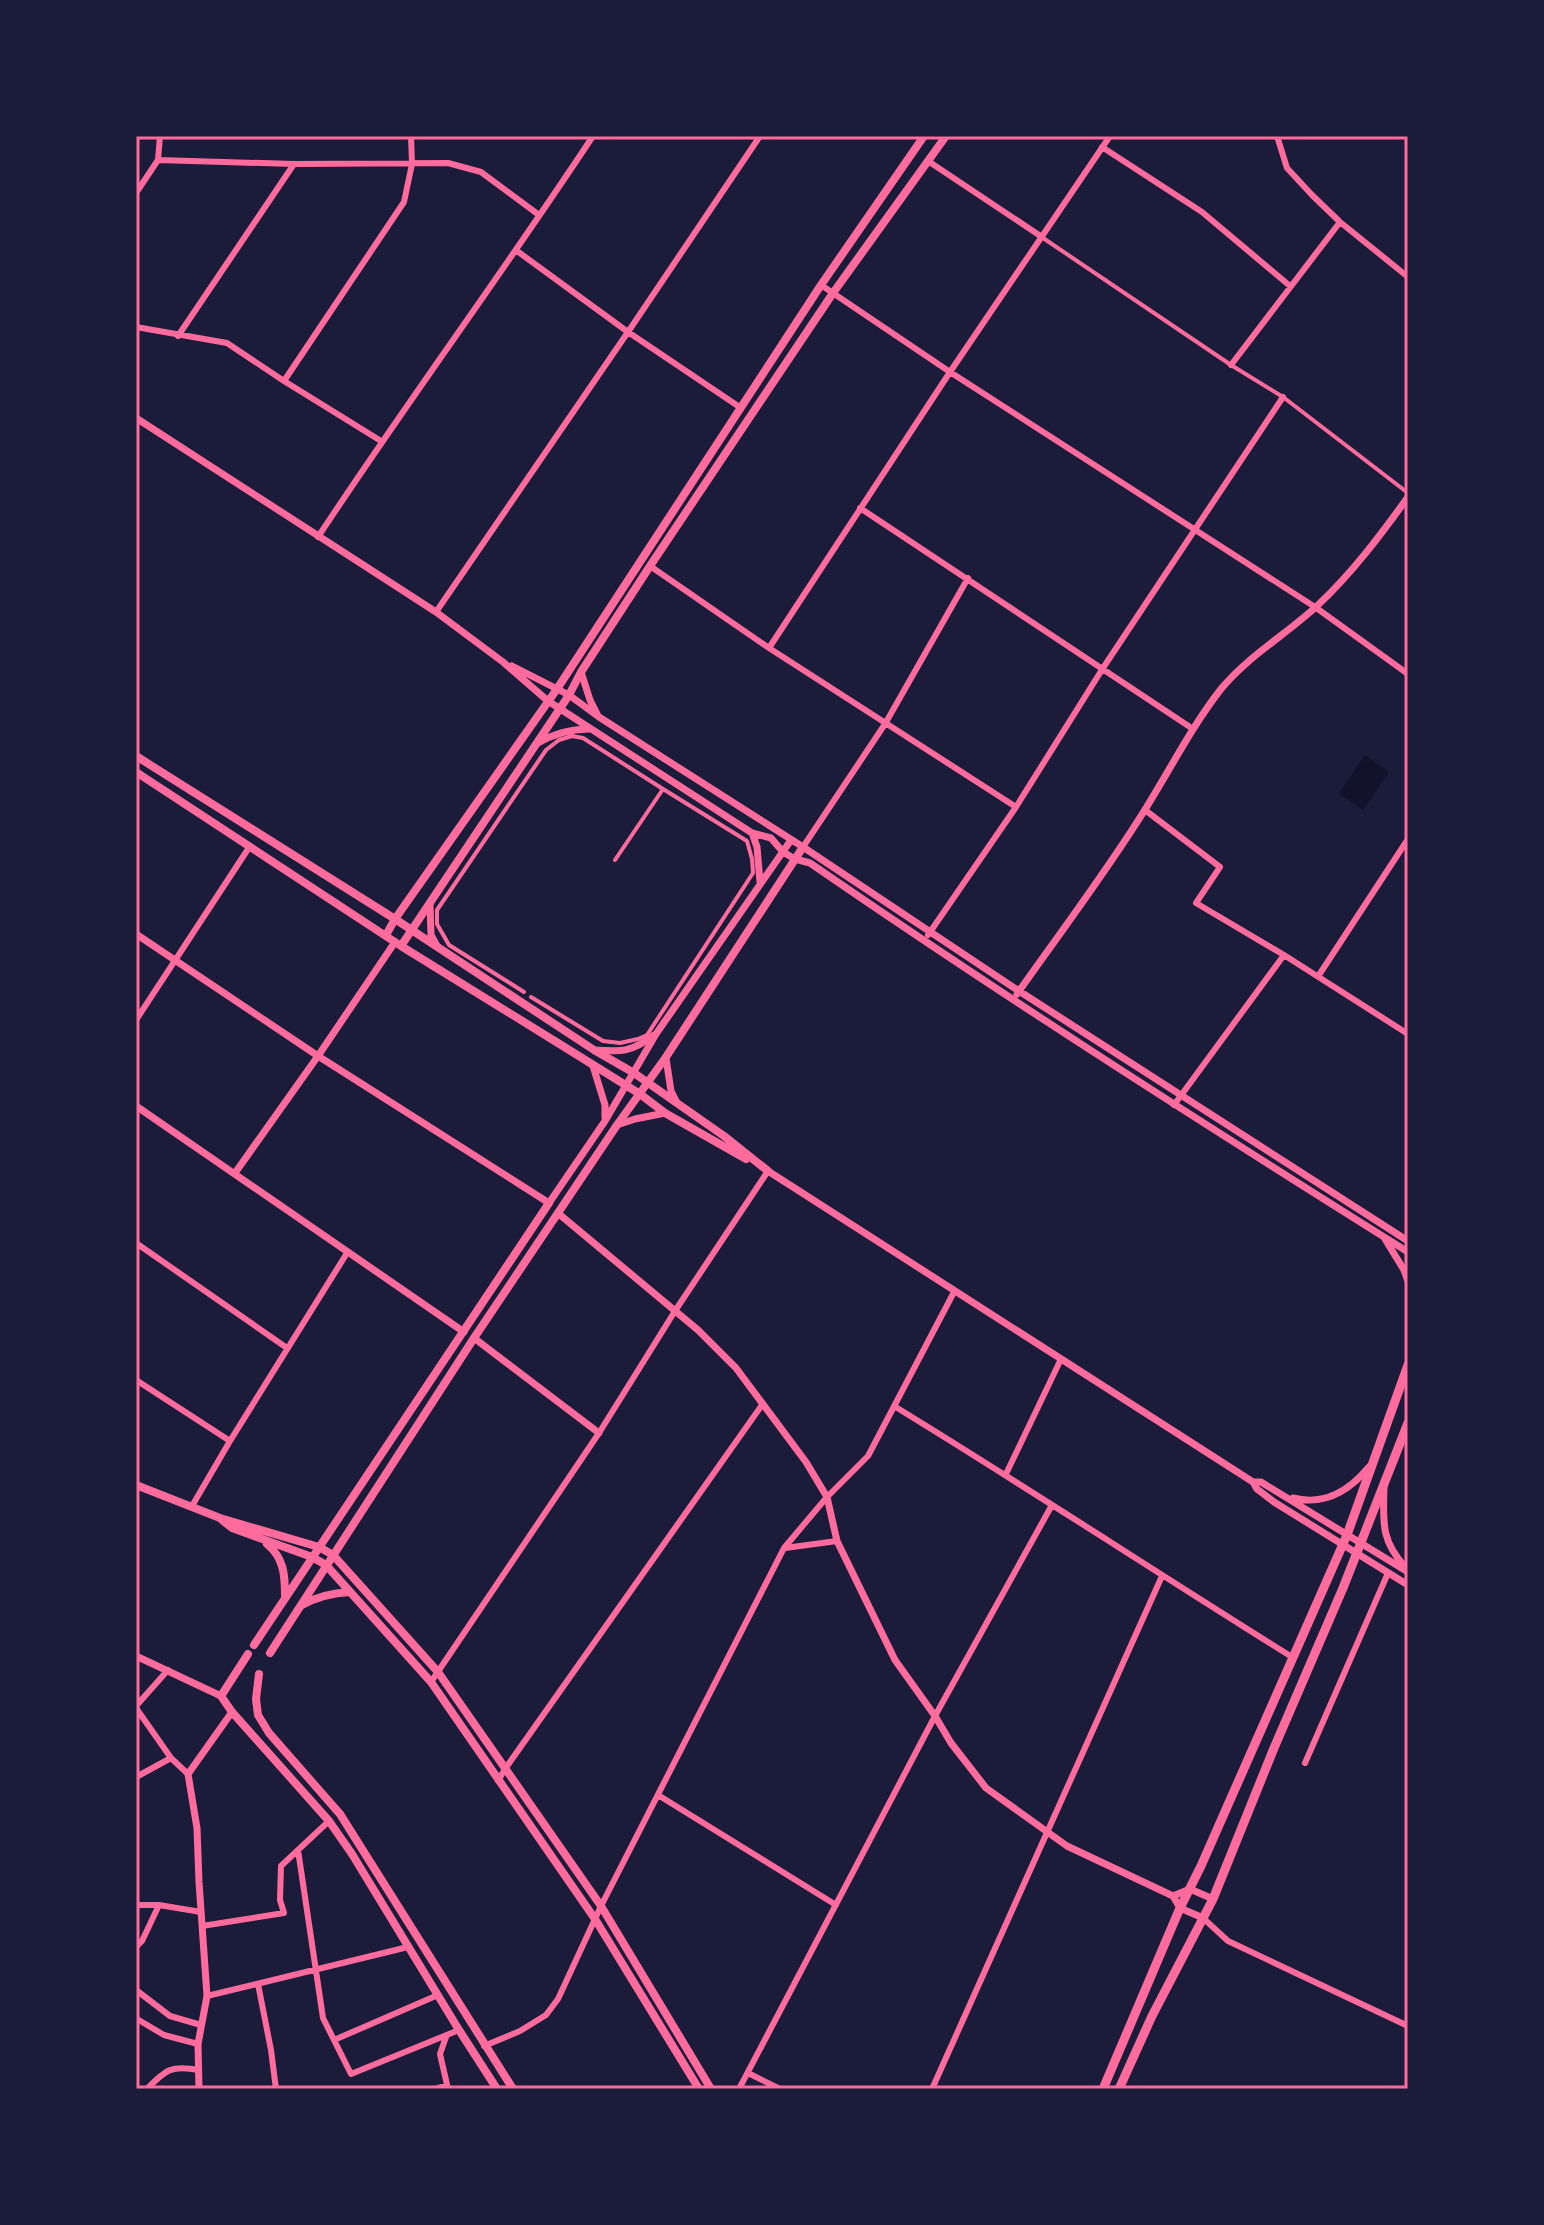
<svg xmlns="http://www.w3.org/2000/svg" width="1544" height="2225" font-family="'Asap Condensed',sans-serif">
  <rect width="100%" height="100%" fill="#1b1b3a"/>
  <!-- water -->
  <path fill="#12122b" d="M 1365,755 L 1389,772 L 1363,810 L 1339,794 Z"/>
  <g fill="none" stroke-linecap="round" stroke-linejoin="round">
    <!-- pedestrian -->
    <path stroke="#ff6b9d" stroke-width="4" d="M 1043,238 L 1231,365 L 1283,397 L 1408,493
      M 524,992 L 449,945 L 437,924 L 437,910 L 546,750 L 559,740 L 572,736 L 583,738 L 663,789
      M 531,997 L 603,1041 L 620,1043 L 638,1039 L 647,1035 L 753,873 L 752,859 L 747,841 L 663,789 L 615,860"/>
    <!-- minor -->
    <path stroke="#ff6b9d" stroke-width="6" d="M 1277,136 L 1287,168 L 1312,195 L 1340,222 L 1408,277
      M 1102,147 L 1202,212 L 1290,286
      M 158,160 L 294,164 L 448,163 L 481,172 L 539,215
      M 928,161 L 1042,237
      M 136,193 L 158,160 L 160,136
      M 517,251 L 628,332 L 741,408
      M 821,285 L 950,372 L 1315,607 L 1408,674
      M 136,327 L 227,343 L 284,381 L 381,441
      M 178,336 L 294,164
      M 1231,365 L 1340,222
      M 284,381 L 404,202 L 412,164 L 411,136
      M 860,508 L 1193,729
      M 318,537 C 407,402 504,271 593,136
      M 650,566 L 769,648 L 1016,807
      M 436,612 L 628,332 L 760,136
      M 769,648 L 950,372 L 1110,136
      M 1145,810 L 1220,867 L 1196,903 L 1284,955
      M 803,847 L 885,724 L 968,578
      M 928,935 L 1016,807 L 1103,668 L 1283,397
      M 1319,975 L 1408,839
      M 136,1020 L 250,846
      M 1174,1105 L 1284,955 L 1408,1034
      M 136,1243 L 287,1348
      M 136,1380 L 230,1441
      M 894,1406 C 1028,1488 1159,1574 1292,1657
      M 1006,1474 L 1061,1359
      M 192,1506 L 230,1441 L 347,1253
      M 785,1548 L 837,1541
      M 431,1682 L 599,1433 L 675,1311 L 768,1171
      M 136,1706 L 168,1670
      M 136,1708 L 171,1758
      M 1305,1763 L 1388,1573
      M 136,1777 L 171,1758 L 188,1774
      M 498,1781 L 505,1769 L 762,1405
      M 658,1795 L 836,1905
      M 329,1821 L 298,1850 L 323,2018 L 351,2074 L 459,2030
      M 136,1905 L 159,1905 L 201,1912
      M 1203,1918 L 1228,1941 L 1408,2026
      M 202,1926 L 284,1913 L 280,1900 L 281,1866 L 298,1850
      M 136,1947 L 142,1941 L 159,1905
      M 258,1984 L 271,2050 L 276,2089
      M 136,1990 L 170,2016 L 201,2025
      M 207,1996 L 408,1947
      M 136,2020 L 137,2019 L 164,2035 L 198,2044
      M 446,2037 L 440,2054 L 448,2089
      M 334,2040 L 438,1995
      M 484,2046 L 520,2031 L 546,2015 L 558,1999 L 601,1906 L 784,1548 L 827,1497 L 868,1456 L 954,1292
      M 748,2073 L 780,2089
      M 147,2089 C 166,2069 172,2065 199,2070
      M 435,2089 L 447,2085
      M 739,2089 L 935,1716 L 1052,1505
      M 932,2089 L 1162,1576"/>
    <!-- tertiary -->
    <path stroke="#ff6b9d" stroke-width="7" d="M 136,418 L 436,612 L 503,662 L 548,701 L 752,833 L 771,838 L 783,852 L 795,859 L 810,863 C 1006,998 1207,1126 1408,1252
      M 512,666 L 569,695 L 599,717 L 803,847 L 1019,991 L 1408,1241
      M 581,672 L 590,700 L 598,716
      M 536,744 C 553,734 569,729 589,729
      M 752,833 L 757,847 L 760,882
      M 430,904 L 431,935 L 437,946
      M 136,934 L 318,1056 L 549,1203 L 605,1121 L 656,1034 L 791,840
      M 1017,994 C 1060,933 1107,871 1146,808 C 1171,768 1192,726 1221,689 C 1248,656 1287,634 1318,605 C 1352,573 1380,536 1408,497
      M 595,1050 C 622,1052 632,1052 654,1035
      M 666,1058 L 671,1091 L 677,1103
      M 593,1066 L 605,1105 L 605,1118
      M 136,1106 L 464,1332
      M 617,1125 L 635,1119 L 665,1113
      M 768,1171 L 1253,1482 L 1257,1489 L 1274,1502 L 1408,1585
      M 235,1173 L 318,1056 L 395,942
      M 559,1214 L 698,1330 L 736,1368 L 806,1462 L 827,1497 L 837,1541 L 895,1660 L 935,1716 L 951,1743 L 986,1788 L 1067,1846 L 1173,1896
      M 1385,1239 L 1404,1270 L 1408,1281
      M 474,1338 L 599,1433
      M 1253,1482 L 1261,1482 L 1408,1572
      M 1384,1488 C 1383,1523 1381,1541 1406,1568
      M 1293,1498 C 1325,1506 1349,1491 1369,1467
      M 136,1656 L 221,1696
      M 1203,1918 L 1180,1908 L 1173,1896 L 1190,1889 L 1213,1899
      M 199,2089 L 198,2044 L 207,1996 L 199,1882 L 197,1828 L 188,1774 L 232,1712"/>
    <!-- secondary -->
    <path stroke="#ff6b9d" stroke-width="8" d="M 136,756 L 395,919 L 594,1050 L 634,1073 L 724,1136 L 768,1171
      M 136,772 L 401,946 L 566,1048 L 640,1094 L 665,1113 L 746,1159
      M 386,935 L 395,919 L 557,689 L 821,285 L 924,136
      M 401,946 L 569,695 L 581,672 L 650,566 L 833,293 L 946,136
      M 136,1485 L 220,1518 L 319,1547 L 333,1555 L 438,1672 L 601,1906 L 711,2089
      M 222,1520 L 232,1528 L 312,1557 L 326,1565 L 431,1682 L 595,1919 L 699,2089
      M 267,1544 C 284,1558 285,1575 285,1596
      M 302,1605 C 318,1596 332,1593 350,1592
      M 254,1645 L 549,1203
      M 270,1653 L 474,1338 L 617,1125 L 666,1057 L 803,847
      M 248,1654 L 221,1696 L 232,1712 L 329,1821 L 352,1854 L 459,2030 L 497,2089
      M 259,1674 L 256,1699 L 258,1715 L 269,1733 L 340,1814 L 513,2089"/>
    <!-- primary -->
    <path stroke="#ff6b9d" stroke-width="9" d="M 1103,2089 L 1180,1908 L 1201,1866 L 1347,1535 L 1408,1365
      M 1119,2089 L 1152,2016 L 1213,1899 L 1274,1748 L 1343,1588 L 1408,1423"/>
  </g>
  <!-- border -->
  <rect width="1544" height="2225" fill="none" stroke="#1b1b3a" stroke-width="276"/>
  <rect x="138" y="138" width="1268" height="1949" fill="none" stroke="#ff6b9d" stroke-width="3"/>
</svg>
